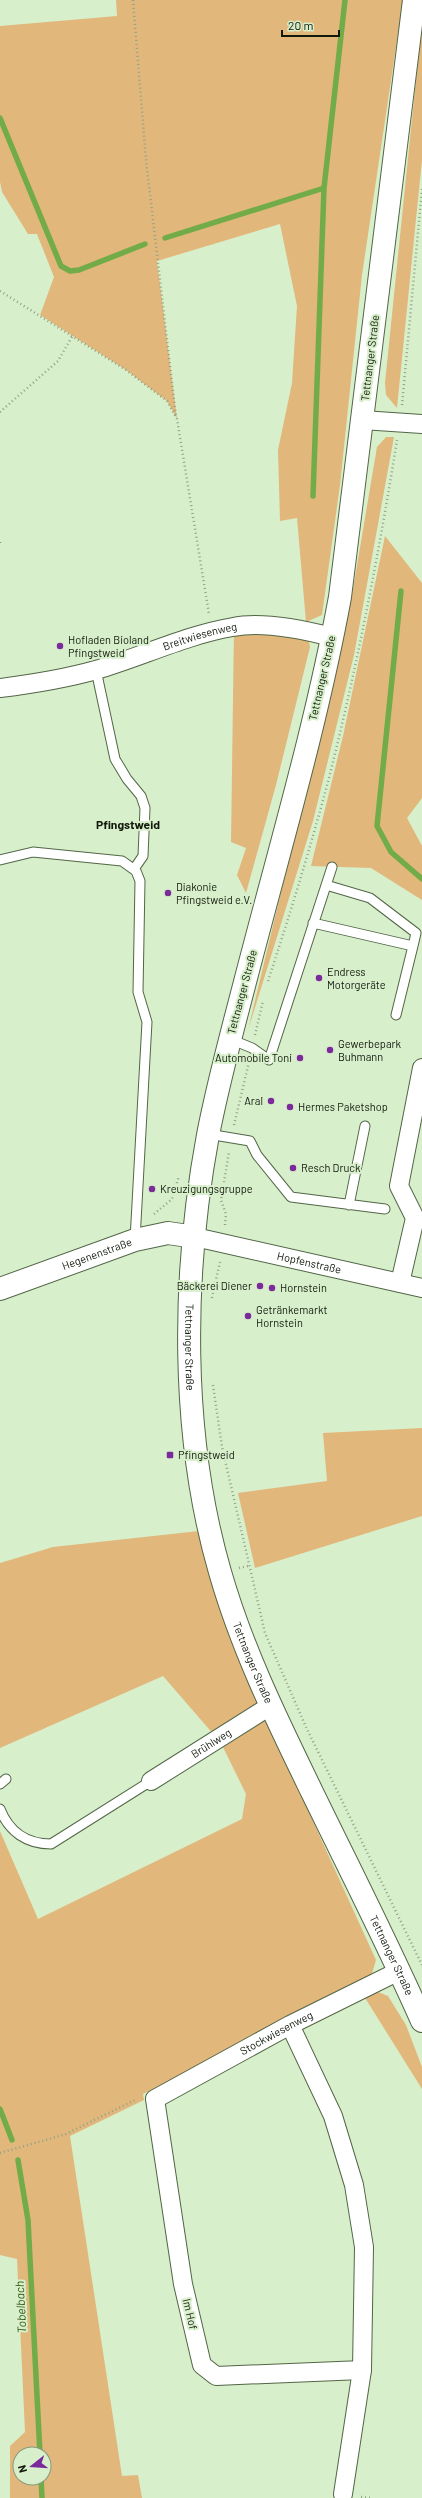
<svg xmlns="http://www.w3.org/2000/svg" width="422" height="2498" font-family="Barlow,sans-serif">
  <rect width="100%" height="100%" fill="#d8efcb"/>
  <!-- green -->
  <path fill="#e2b77c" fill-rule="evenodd" d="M 116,0 L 403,0 L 362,275 L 340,485 L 322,615 L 306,622 L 297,518 L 280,521 L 278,450 L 292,383 L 297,306 L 280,224 L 157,261 L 177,419 L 167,401 L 126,370 L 40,315 L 54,277 L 37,234 L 28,234 L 2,192 L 0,182 L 0,26 L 117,16 Z
    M 422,21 L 422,160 L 397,408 L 386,395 L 385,383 Z
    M 386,437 L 394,437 L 354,655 L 313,821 L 248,1030 L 352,595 L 377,447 Z
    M 385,536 L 422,583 L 422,798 L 407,818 L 422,846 L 422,900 L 371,868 L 311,866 L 343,736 Z
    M 234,626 L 307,632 L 310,647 L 276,785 L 246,893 L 237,875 L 246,848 L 231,842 Z
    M 422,1428 L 422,1516 L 255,1568 L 238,1493 L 327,1481 L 323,1433 Z
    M 199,1531 L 256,1696 L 376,1960 L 371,1977 L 143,2094 L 144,2100 L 70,2136 L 122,2476 L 138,2475 L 142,2498 L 10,2498 L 10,2446 L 25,2432 L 17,2259 L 0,2255 L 0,1831 L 38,1919 L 242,1819 L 246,1794 L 221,1743 L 163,1676 L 0,1748 L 0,1563 L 53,1547 ZM 20,2454 L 44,2454 L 44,2478 L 20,2478 Z
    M 378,1992 L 388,1996 L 406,2025 L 422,2067 L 422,2089 L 362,1993 Z"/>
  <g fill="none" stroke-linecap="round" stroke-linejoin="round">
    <!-- stream -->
    <path stroke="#71ac48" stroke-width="5.5" d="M 0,118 L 61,266 L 70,271 L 79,270 L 145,244
      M 165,238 L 324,188
      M 313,496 L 324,188 L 345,0
      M 401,591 L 377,826 L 391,852 L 422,879
      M 0,2109 L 12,2140
      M 18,2160 L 28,2220 L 40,2454
      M 41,2478 L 42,2498"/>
    <defs>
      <path id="lane" d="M 96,670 L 115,759 L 127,779 L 141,796 L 145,808 L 143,856 L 134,869
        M 0,860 L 33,852 L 122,861 L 136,871 L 140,881 L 138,992 L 147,1022 L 135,1240
        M 326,885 L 370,898 L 416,933 L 413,946
        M 313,923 L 413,946 L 396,1015
        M 230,1039 L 252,1048 L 269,1060 L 332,867
        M 208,1134 L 250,1141 L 257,1155 L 291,1197 L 385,1209
        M 349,1205 L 365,1126
        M 0,1784 L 6,1779
        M 0,1809 C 9,1832 27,1844 51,1844 L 151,1781"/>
      <g id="street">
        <path d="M 362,420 L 422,424"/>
        <path id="s1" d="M 0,688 C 32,684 64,679 96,670 C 141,657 186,635 233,627 C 261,621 305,630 332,637"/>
        <path id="s2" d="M 195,1237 L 422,1288"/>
        <path d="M 400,1283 L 415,1218 L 399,1186 L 422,1068"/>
        <path id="s3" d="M 151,1781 L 270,1706"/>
        <path id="s4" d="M 290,2025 L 333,2116 L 354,2185 L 364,2247 L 362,2370 L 216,2376 L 202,2365 L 183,2284 L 155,2099 L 290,2025 L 399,1971"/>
        <path d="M 343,2494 L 362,2370"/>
      </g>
      <g id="secondary">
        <path id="s5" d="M 414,0 L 340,597 C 316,727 278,854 245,982 C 232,1032 218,1083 208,1135 C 182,1275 180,1434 220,1572 C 242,1649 277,1720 312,1792 C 349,1868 388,1944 422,2021"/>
        <path id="s6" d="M 0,1289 L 135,1240 L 168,1233 L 195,1237"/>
      </g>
    </defs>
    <!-- lane casing -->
    <use href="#lane" stroke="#526647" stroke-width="11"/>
    <!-- street casing -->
    <use href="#street" stroke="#526647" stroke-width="20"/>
    <!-- secondary casing -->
    <use href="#secondary" stroke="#526647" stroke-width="24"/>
    <!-- path -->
    <path stroke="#90a286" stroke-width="2.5" stroke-dasharray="1 3" stroke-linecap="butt" d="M 133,0 L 146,160 L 176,417
      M 0,291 L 126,370 L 167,401 L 177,419 L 209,614
      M 402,405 L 422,189
      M 0,412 L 58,361 L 73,335
      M 0,542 L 0,544
      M 268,981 C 290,914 311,846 329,778 C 357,667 379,553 397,440
      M 255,1035 L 263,1001
      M 234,1125 L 249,1062
      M 154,1214 L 172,1199 L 179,1176
      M 225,1225 L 226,1214 L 221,1200 L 229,1152
      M 212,1298 L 220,1262
      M 213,1385 L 222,1447 L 265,1633 L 306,1727 L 422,1965
      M 239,1568 L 248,1566
      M 0,2153 L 66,2134 L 137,2099
      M 361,2497 L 371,2498"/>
    <!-- lane -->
    <use href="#lane" stroke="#fff" stroke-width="9"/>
    <!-- street -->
    <use href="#street" stroke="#fff" stroke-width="18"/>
    <!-- secondary -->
    <use href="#secondary" stroke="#fff" stroke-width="22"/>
  </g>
  <!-- markers -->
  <g fill="#7a2a9a" stroke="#d8efcb" stroke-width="1.5">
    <circle cx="60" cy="646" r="4"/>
    <circle cx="168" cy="893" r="4"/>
    <circle cx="319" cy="978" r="4"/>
    <circle cx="330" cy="1050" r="4"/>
    <circle cx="300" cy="1058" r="4"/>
    <circle cx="271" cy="1101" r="4"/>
    <circle cx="290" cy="1107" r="4"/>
    <circle cx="293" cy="1168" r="4"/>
    <circle cx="152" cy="1189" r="4"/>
    <circle cx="260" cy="1286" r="4"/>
    <circle cx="272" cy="1288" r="4"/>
    <circle cx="248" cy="1316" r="4"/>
    <rect x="166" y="1451" width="8" height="8" rx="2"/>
  </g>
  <g text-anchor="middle" stroke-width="4" stroke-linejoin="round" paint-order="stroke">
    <!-- street labels -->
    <g font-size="11" fill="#11190c" stroke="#d8efcb">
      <text transform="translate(370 358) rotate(-83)" y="4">Tettnanger Straße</text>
      <text dy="4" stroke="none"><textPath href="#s1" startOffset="207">Breitwiesenweg</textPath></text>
      <text transform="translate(322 678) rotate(-77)" y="4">Tettnanger Straße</text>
      <text transform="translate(242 992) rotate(-75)" y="4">Tettnanger Straße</text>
      <text dy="4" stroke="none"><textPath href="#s6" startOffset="103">Hegenenstraße</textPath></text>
      <text dy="4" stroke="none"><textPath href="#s2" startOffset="117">Hopfenstraße</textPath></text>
      <text dy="4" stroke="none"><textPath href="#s5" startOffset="1369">Tettnanger Straße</textPath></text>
      <text dy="4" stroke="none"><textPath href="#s5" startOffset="1693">Tettnanger Straße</textPath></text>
      <text dy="4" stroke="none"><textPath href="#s3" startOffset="71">Brühlweg</textPath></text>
      <text dy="4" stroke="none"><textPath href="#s5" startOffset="2017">Tettnanger Straße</textPath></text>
      <text dy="4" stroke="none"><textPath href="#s4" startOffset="931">Stockwiesenweg</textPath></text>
      <text transform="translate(190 2314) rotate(77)" y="4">Im Hof</text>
    </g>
    <!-- poi labels -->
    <g font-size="11" fill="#11190c" stroke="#d8efcb" text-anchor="start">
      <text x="68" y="644">Hofladen Bioland<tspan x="68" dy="13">Pfingstweid</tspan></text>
      <text x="176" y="891">Diakonie<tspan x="176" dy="13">Pfingstweid e.V.</tspan></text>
      <text x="327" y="976">Endress<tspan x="327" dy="13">Motorgeräte</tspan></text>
      <text x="338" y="1048">Gewerbepark<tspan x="338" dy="13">Buhmann</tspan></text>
      <text x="292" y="1062" text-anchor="end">Automobile Toni</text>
      <text x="263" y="1105" text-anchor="end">Aral</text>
      <text x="298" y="1111">Hermes Paketshop</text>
      <text x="301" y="1172">Resch Druck</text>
      <text x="160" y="1193">Kreuzigungsgruppe</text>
      <text x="252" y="1290" text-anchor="end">Bäckerei Diener</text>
      <text x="280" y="1292">Hornstein</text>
      <text x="256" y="1314">Getränkemarkt<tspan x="256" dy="13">Hornstein</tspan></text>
      <text x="178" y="1459">Pfingstweid</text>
    </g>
    <!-- neighbourhood labels -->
    <g font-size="12" font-weight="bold" fill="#11190c" stroke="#d8efcb">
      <text x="128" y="829">Pfingstweid</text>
    </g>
    <!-- water labels -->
    <g font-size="12" font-style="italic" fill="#2e550f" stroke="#d8efcb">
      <text transform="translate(21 2307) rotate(-93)" y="4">Tobelbach</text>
    </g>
  </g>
  <!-- north arrow -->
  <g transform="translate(32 2466) rotate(253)"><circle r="19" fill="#d8efcb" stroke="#88997f"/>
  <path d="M0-3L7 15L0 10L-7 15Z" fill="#7a2a9a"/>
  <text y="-6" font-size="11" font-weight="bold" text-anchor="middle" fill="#11190c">N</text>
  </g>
  <!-- scale -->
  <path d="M282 30v6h57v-6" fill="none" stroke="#11190c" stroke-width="2"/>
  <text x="288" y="30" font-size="12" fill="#11190c" stroke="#d8efcb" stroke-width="3" paint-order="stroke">20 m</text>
</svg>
